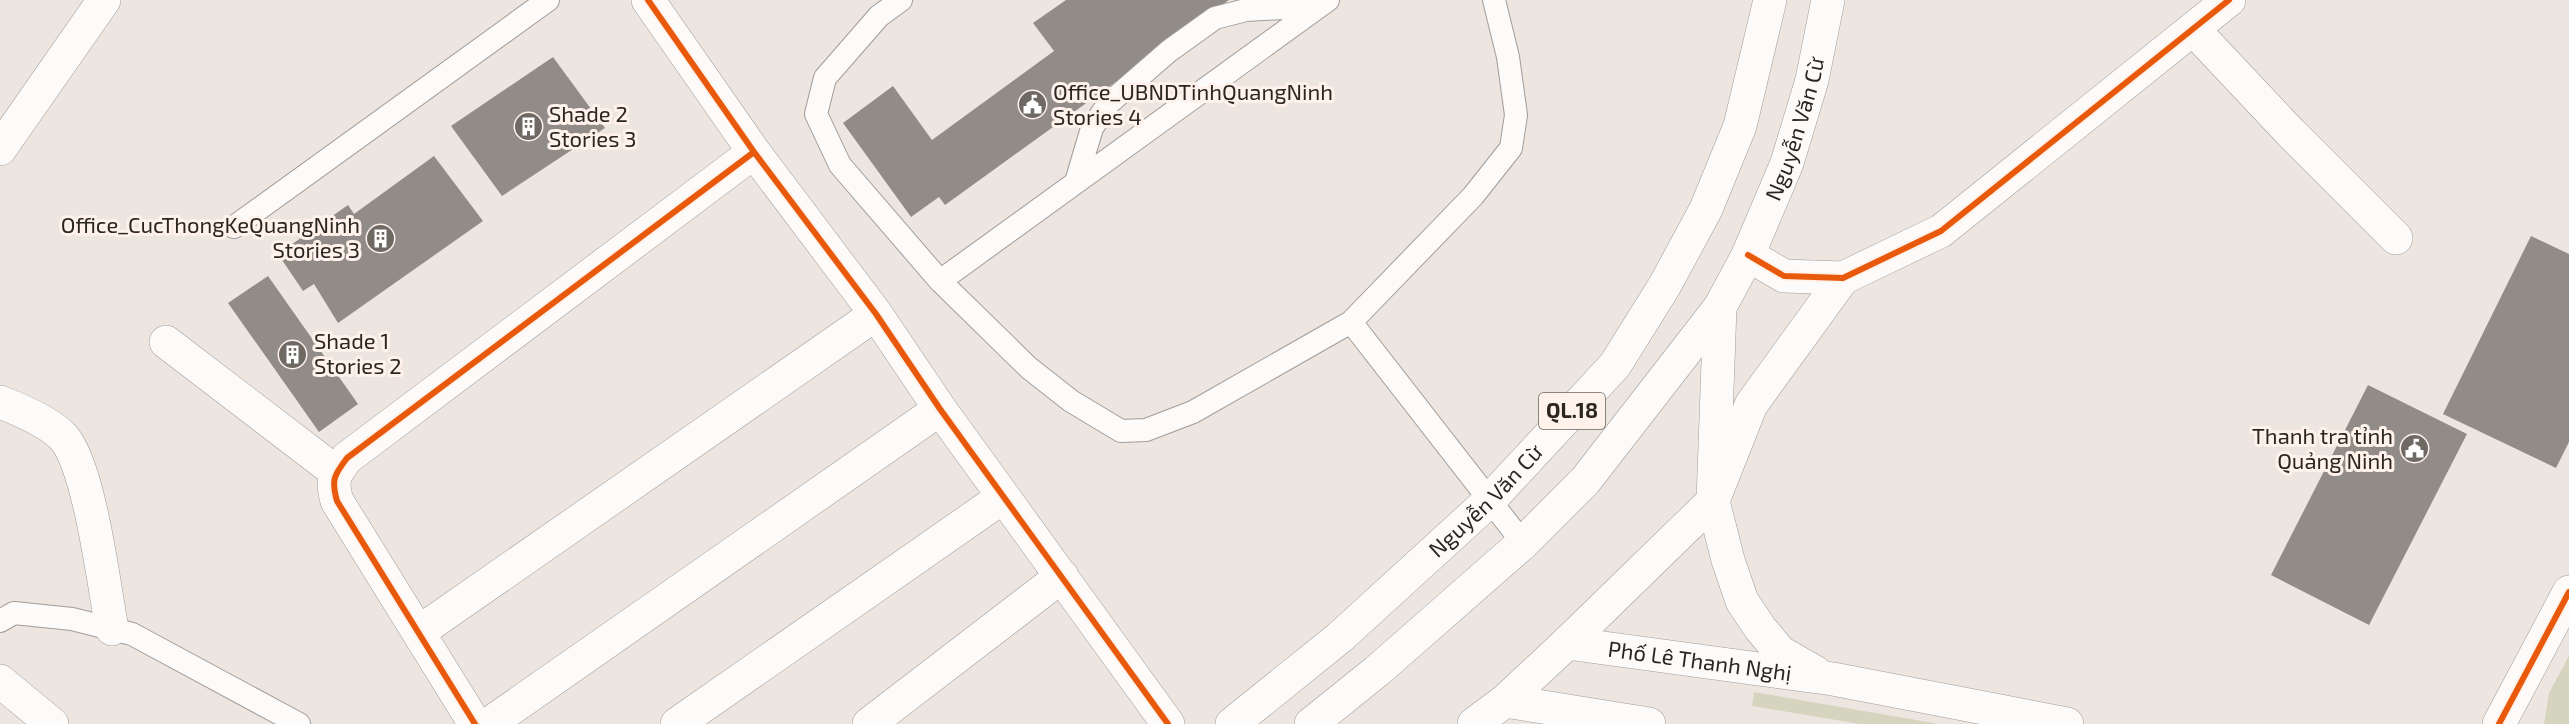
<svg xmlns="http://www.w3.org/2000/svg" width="2569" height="724" font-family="'Exo 2',sans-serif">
  <rect width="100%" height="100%" fill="#ede5e0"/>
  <!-- green -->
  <path fill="#d5d4be" d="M 2569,656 L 2569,724 L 2544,724 L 2549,693 Z
    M 1754,692 L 1939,724 L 1860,724 L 1752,706 Z"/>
  <!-- building -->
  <path fill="#928c88" d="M 1066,0 L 1229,0 L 945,205 L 939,197 L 911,217 L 843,123 L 893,86 L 932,140 L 1054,51 L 1033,23 Z
    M 553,57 L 605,128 L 502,196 L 451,126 Z
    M 434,156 L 483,221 L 338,323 L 314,284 L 303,291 L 278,254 L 348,205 L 354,214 Z
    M 2531,236 L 2569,254 L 2569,442 L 2556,468 L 2443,414 Z
    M 268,276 L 358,404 L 319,432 L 228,303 Z
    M 2368,385 L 2467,434 L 2369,625 L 2271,575 Z"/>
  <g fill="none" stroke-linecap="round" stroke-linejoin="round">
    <defs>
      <path id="lane" d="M 901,0 L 879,16 L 825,78 L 816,114 L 840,165 L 940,281 L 1029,368 L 1071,401 L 1121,431 L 1146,430 L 1193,412 L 1351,322 L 1473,196 L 1511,148 L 1516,115 L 1508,57 L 1494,0
        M 1076,182 L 1092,128 L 1108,104 L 1169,51 L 1215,18 L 1246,10 L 1319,6
        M 234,227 L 548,0
        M 940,281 L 1328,0
        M 1351,322 L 1523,543
        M 0,621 L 14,613 L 72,619 L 132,634 L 299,724"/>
      <path id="street" d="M 648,0 L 754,152 L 876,314 L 940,409 L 1168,724
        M 2193,29 L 2291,133 L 2396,238
        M 0,149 L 104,0
        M 166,342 L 336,472
        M 0,402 C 18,409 51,423 64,438 C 90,469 104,586 112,629
        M 419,632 L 876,314
        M 0,681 L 52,724
        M 475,724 L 337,501 C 331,480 334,475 347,458 L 754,152
        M 489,724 L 940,409
        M 677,724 L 1003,497
        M 869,724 L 1062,576
        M 2499,724 L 2569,592"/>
      <g id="secondary">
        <path d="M 1748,255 L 1784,276 L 1843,278 L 1941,231 L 2229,0"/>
        <path d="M 1720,307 L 1713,501 L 1728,560 L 1742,601 L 1760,628 L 1780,652 L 1815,672"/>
        <path id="s1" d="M 1567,643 L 1833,679 L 2067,724"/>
        <path d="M 1505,701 L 1649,724"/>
        <path d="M 1474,724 L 1505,701 L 1567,643 L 1713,501 L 1751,405 L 1843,278"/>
      </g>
      <g id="primary">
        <path id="s2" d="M 1748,255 L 1787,163 L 1812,80 L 1828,0"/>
        <path id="s3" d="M 1232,724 L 1339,638 L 1488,502 L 1615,365 L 1665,285 L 1706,209 L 1740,126 L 1770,0"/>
        <path d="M 1311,724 L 1377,671 L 1523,543 L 1585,481 L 1720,307"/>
      </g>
      <path id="highway" d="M 1720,307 L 1748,255"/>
    </defs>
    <!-- lane casing -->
    <use href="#lane" stroke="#a29c98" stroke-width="24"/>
    <!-- street casing -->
    <use href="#street" stroke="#a29c98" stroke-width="34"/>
    <!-- secondary casing -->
    <use href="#secondary" stroke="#a29c98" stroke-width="34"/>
    <!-- primary casing -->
    <use href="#primary" stroke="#a29c98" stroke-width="34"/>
    <!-- highway casing -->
    <use href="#highway" stroke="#a29c98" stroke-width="34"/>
    <!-- lane -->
    <use href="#lane" stroke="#fcfbfa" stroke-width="22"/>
    <!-- street -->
    <use href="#street" stroke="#fcfbfa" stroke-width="33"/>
    <!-- secondary -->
    <use href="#secondary" stroke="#fcfbfa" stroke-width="33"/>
    <!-- primary -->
    <use href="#primary" stroke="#fcfbfa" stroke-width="33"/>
    <!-- highway -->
    <use href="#highway" stroke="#fcfbfa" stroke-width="33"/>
    <defs>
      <path id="cycleway" d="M 648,0 L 754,152 L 876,314 L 940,409 L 1168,724
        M 1748,255 L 1784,276 L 1843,278 L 1941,231 L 2229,0
        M 475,724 L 337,501 C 331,480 334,475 347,458 L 754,152
        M 2499,724 L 2569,592"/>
    </defs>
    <!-- cycleway casing -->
    <use href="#cycleway" stroke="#fef2ea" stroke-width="10"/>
    <!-- cycleway -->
    <use href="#cycleway" stroke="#e8590c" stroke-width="6"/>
  </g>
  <!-- icons -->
  <defs>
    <symbol id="civic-disc" viewBox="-11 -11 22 22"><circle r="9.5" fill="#6f6964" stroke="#fef2ea"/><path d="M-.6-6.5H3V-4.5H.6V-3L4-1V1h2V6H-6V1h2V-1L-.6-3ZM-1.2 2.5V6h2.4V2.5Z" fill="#fff"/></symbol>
    <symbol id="building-disc" viewBox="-11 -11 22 22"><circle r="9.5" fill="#6f6964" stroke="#fef2ea"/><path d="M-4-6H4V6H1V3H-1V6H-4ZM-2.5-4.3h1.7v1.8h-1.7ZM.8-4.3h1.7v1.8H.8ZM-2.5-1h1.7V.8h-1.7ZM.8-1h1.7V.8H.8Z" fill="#fff"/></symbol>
  </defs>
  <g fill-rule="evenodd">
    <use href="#civic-disc" x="1016" y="88" width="33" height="33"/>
    <use href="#building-disc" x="512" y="110" width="33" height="33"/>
    <use href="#building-disc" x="364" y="222" width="33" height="33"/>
    <use href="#building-disc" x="276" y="338" width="33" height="33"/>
    <use href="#civic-disc" x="2398" y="432" width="33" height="33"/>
  </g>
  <g text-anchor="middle" stroke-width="6" stroke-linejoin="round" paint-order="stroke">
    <!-- shield labels -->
    <rect fill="#fef2ea" stroke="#6a635e" stroke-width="1.5" x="1539" y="393" width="66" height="36" rx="4.5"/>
    <g font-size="21" font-weight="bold" fill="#2b2622">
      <text x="1572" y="418">QL.18</text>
    </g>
    <!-- poi labels -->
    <g font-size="22" fill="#2b2622" stroke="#fef2ea" text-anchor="start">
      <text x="1053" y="100">Office_UBNDTinhQuangNinh<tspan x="1053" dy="25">Stories 4</tspan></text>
      <text x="549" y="122">Shade 2<tspan x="549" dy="25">Stories 3</tspan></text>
      <text x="360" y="233" text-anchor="end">Office_CucThongKeQuangNinh<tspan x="360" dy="25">Stories 3</tspan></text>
      <text x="314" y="349">Shade 1<tspan x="314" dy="25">Stories 2</tspan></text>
      <text x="2393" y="444" text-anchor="end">Thanh tra tỉnh<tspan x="2393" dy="25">Quảng Ninh</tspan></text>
    </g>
    <!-- street labels -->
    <g font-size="22" fill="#2b2622" stroke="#fef2ea">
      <text dy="8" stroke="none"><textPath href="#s2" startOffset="135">Nguyễn Văn Cừ</textPath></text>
      <text dy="8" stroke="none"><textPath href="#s3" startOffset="338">Nguyễn Văn Cừ</textPath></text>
      <text dy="8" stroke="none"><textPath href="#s1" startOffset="134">Phố Lê Thanh Nghị</textPath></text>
    </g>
  </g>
</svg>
